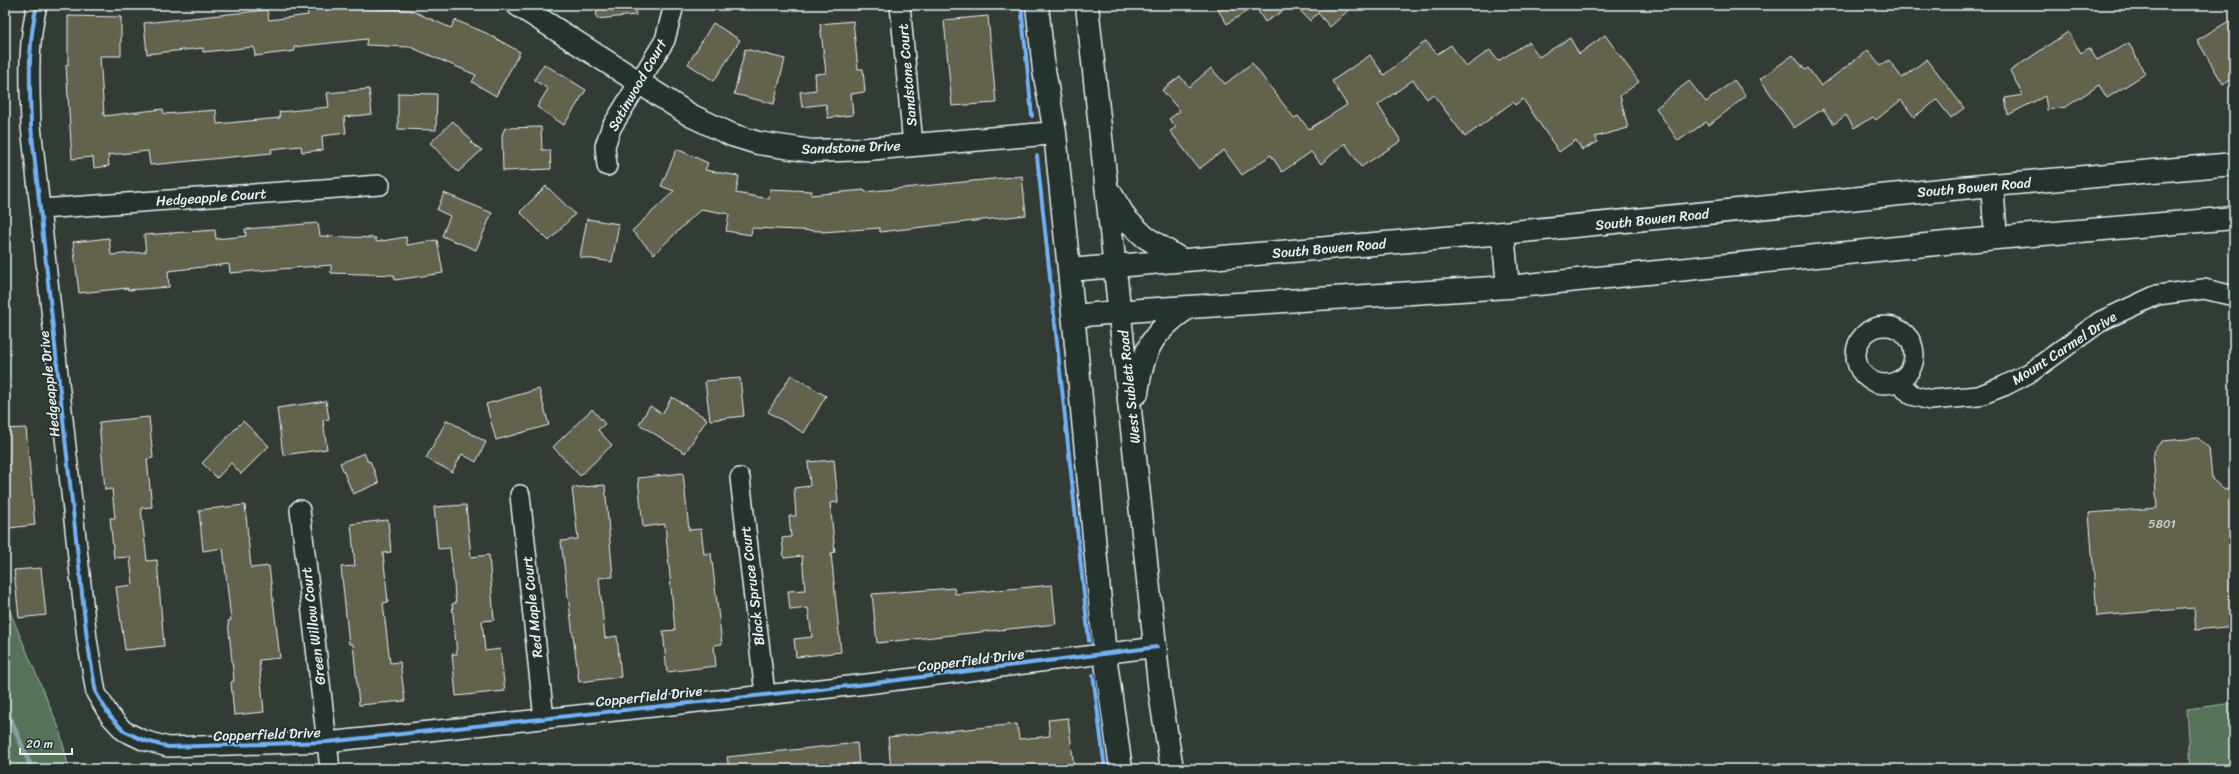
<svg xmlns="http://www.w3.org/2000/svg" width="2239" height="774" font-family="Sriracha,sans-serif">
  <rect width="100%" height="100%" fill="#323c34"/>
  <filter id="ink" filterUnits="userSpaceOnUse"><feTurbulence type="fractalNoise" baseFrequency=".025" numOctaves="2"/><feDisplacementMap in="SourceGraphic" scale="8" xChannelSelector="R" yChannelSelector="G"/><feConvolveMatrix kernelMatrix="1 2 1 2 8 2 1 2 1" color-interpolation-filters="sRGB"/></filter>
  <g filter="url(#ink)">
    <!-- green -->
    <path fill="#577258" stroke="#a0b2a8" d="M 5,600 L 59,728 L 69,769 L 5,769 Z
      M 2234,703 L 2234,769 L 2191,769 L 2187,709 Z"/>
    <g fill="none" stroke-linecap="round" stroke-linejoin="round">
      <!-- stream -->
      <path stroke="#869fa3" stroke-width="5" d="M 5,706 L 32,769"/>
    </g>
    <!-- building -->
    <path fill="#64624e" stroke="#e8f1f8" d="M 349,5 L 349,8 L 410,10 L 451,28 L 455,20 L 486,33 L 520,52 L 496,96 L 472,82 L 476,75 L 410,47 L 366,45 L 367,39 L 294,47 L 295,51 L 255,56 L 254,47 L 203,52 L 203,48 L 147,54 L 144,23 L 267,10 L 269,20 L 308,15 L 307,10 Z
      M 596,5 L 635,5 L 636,15 L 597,19 Z
      M 1215,5 L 1293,5 L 1265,22 L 1255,6 L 1227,24 Z
      M 1295,5 L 1354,5 L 1330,27 L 1318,13 L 1310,21 Z
      M 68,16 L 121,17 L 121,56 L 100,56 L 104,116 L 163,109 L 164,114 L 216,110 L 217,124 L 280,118 L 279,112 L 329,107 L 327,93 L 369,89 L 372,114 L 344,117 L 346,133 L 322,136 L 323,150 L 302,152 L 301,146 L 271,149 L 272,153 L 150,165 L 148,151 L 108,155 L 109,166 L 94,168 L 93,157 L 72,159 L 66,65 L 68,65 Z
      M 988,16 L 996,103 L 952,106 L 944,20 Z
      M 853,21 L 858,69 L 863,69 L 865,92 L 851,94 L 853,115 L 828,118 L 826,104 L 802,107 L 800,92 L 816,90 L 815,74 L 826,73 L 820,24 Z
      M 2229,21 L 2234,28 L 2234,77 L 2223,84 L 2197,40 Z
      M 713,23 L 740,40 L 714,81 L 688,64 Z
      M 2068,32 L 2081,53 L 2089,48 L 2097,60 L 2129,43 L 2145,74 L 2107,98 L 2099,85 L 2066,107 L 2047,110 L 2045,96 L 2008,115 L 2005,98 L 2023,95 L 2010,71 Z
      M 1605,35 L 1639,82 L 1620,96 L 1628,128 L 1595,137 L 1598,142 L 1582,150 L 1576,140 L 1559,152 L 1523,99 L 1515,105 L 1513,102 L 1465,137 L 1433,94 L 1427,99 L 1413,80 L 1378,105 L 1401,141 L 1361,167 L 1345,143 L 1321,164 L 1311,152 L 1282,172 L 1271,155 L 1242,175 L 1224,150 L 1199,169 L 1170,131 L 1176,127 L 1169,119 L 1180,111 L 1162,90 L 1180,76 L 1189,87 L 1211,68 L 1225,84 L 1252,63 L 1294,118 L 1298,116 L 1309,129 L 1347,105 L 1332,81 L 1370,55 L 1384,75 L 1426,41 L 1437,54 L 1451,45 L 1466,67 L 1490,50 L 1498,61 L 1529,42 L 1539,57 L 1570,38 L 1579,54 Z
      M 745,49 L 785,59 L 774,104 L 734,94 Z
      M 1868,50 L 1880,66 L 1889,60 L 1902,78 L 1927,59 L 1964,108 L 1951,118 L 1937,100 L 1914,117 L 1901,100 L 1876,120 L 1873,117 L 1854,128 L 1846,115 L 1834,124 L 1823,109 L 1794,128 L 1760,79 L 1793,55 L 1805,70 L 1808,68 L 1821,86 Z
      M 544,64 L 586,90 L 564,125 L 537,107 L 548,89 L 534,80 Z
      M 1734,80 L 1746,96 L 1709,125 L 1706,122 L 1678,141 L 1656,108 L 1689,81 L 1706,102 Z
      M 398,93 L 437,94 L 436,130 L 398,129 Z
      M 453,121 L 472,141 L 471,143 L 482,150 L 458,172 L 430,143 Z
      M 541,127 L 542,150 L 550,150 L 551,169 L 503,171 L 502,135 L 505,128 Z
      M 677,149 L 708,163 L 705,170 L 739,176 L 736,193 L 769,199 L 770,189 L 812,191 L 811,195 L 864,190 L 865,192 L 1022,176 L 1026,215 L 880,232 L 880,228 L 822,232 L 822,231 L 752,228 L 751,235 L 726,231 L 729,214 L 701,209 L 654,254 L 632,231 L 674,191 L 661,186 Z
      M 546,186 L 575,214 L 549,241 L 520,212 Z
      M 444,193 L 492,213 L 476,250 L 442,236 L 450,216 L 437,210 Z
      M 587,219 L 619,224 L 612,262 L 580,257 Z
      M 318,223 L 320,236 L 376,238 L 376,242 L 406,237 L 407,245 L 437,240 L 443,273 L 395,280 L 394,275 L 331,273 L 331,265 L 230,273 L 229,264 L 168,271 L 169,287 L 128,290 L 128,288 L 79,293 L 73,242 L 109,238 L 111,255 L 146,252 L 144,235 L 215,230 L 216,239 L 246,236 L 245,229 Z
      M 791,375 L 826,396 L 804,433 L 768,412 Z
      M 740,378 L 744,416 L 710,420 L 705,381 Z
      M 539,389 L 549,425 L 496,440 L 486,404 Z
      M 672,397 L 707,419 L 685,453 L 639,424 L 650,406 L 662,414 Z
      M 326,401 L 329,419 L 323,420 L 327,449 L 283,455 L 277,408 Z
      M 592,409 L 605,424 L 598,430 L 612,445 L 580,476 L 553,447 Z
      M 149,417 L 153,458 L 147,459 L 152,507 L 141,508 L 147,561 L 157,560 L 164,646 L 125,650 L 116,587 L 133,585 L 130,557 L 114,558 L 110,518 L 115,518 L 112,489 L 105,490 L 99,422 Z
      M 447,420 L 486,442 L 476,462 L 462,454 L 452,472 L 426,458 Z
      M 243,421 L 269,446 L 241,474 L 231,463 L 217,478 L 202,463 Z
      M 26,428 L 35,525 L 9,528 L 5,486 L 5,429 Z
      M 2198,438 L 2209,448 L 2212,479 L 2223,489 L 2234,488 L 2234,535 L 2229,535 L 2234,594 L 2234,626 L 2196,630 L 2194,608 L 2097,616 L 2089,513 L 2157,508 L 2153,451 L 2162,441 Z
      M 364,453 L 368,462 L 370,461 L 379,483 L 353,494 L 340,463 Z
      M 834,460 L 838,502 L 830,503 L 835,552 L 831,553 L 841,652 L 796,657 L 794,639 L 812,637 L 808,608 L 790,610 L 788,591 L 805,590 L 802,556 L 784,558 L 782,538 L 791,537 L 789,516 L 796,516 L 794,488 L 810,486 L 808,462 Z
      M 683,473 L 689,530 L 701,529 L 704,554 L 711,553 L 722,644 L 714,645 L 716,666 L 667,672 L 663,631 L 675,630 L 665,524 L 643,527 L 638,478 Z
      M 605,485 L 613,577 L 599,578 L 605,638 L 617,636 L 621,677 L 579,682 L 561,541 L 578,539 L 572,488 Z
      M 245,505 L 251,568 L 269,566 L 280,658 L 259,660 L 264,712 L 234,715 L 231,682 L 234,681 L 228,621 L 231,620 L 223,548 L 203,551 L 199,510 Z
      M 466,505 L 471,557 L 489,555 L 494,620 L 482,621 L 485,651 L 500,649 L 505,691 L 456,696 L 452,654 L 457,654 L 452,604 L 456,603 L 450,548 L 438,549 L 434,507 Z
      M 388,520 L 391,552 L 383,553 L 388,602 L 383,603 L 390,663 L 400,662 L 405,701 L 359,705 L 353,644 L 349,644 L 341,567 L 355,566 L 351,524 Z
      M 41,568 L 46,615 L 19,618 L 14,570 Z
      M 1052,585 L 1056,624 L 877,643 L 872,594 L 954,588 L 955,594 Z
      M 1068,718 L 1074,767 L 891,769 L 888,737 L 1017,724 L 1019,739 L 1050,736 L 1048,720 Z
      M 857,743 L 859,763 L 853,764 L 854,769 L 729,769 L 727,757 Z"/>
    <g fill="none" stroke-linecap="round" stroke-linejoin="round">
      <defs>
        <path id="street" d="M 37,5 C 27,45 30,86 31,126 L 87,639 L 96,693 L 110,716 L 124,731 L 143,740 L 168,747 L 327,742 L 867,684 L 1157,647
          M 900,5 L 913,145
          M 607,166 L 605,146 L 611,128 L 665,40 L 674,5
          M 41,209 L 380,185
          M1856 355a29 29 0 1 1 58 0a29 29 0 1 1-58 0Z
          M 1898,381 L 1912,395 L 1930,400 L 1978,396 L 2004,386 L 2031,372 L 2101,321 L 2157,295 L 2204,289 L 2234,296
          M 740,478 L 765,694
          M 520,495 L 544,719
          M 300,510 L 330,769"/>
        <path id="secondary" d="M 518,5 L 690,115 L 732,135 L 758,143 L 812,151 L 867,149 L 1055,133
          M 1037,5 L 1044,70 L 1055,133 L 1069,270 L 1105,655 L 1121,769
          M 1087,5 L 1160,693 L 1172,769
          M 1992,185 L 1996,238
          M 1111,194 L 1126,219 L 1145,237 L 1182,260
          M 1503,233 L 1508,287
          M 1069,270 L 1503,233 L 1992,185 L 2234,164
          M 1073,316 L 1141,310 L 1508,287 L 1996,238 L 2234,218
          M 1137,393 C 1143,349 1152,332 1189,307"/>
      </defs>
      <!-- street casing -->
      <use href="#street" stroke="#e8f1f8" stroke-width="22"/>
      <!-- secondary casing -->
      <use href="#secondary" stroke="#e8f1f8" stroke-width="25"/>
      <!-- street -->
      <use href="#street" stroke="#26332d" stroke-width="19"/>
      <!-- secondary -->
      <use href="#secondary" stroke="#26332d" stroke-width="22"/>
      <defs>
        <path id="cycleway" d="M 37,5 C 27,45 30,86 31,126 L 87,639 L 96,693 L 110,716 L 124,731 L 143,740 L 168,747 L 327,742 L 867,684 L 1157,647
          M 1021,5 L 1032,116
          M 1037,156 L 1089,641
          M 1093,675 L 1105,769"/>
      </defs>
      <!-- cycleway casing -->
      <use href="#cycleway" stroke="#26332d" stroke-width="6"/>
      <!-- cycleway -->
      <use href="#cycleway" stroke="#73b2f8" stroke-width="4"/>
    </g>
  </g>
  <g text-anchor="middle" stroke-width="3.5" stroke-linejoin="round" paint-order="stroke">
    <!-- number labels -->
    <g font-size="12" fill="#c7cdce">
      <text x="2162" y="528">5801</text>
    </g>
    <!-- street labels -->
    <g font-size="14" fill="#e8f1f8" stroke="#26332d">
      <text transform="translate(907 75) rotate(-95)" y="5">Sandstone Court</text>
      <text transform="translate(637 85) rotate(-60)" y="5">Satinwood Court</text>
      <text transform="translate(851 147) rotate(-2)" y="5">Sandstone Drive</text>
      <text transform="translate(1974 187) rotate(-5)" y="5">South Bowen Road</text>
      <text transform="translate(211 197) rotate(-4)" y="5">Hedgeapple Court</text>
      <text transform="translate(1652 219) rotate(-6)" y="5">South Bowen Road</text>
      <text transform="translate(1329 248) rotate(-5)" y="5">South Bowen Road</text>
      <text transform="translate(2064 348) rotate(-33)" y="5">Mount Carmel Drive</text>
      <text transform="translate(49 384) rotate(-96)" y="5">Hedgeapple Drive</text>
      <text transform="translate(1129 387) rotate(-96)" y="5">West Sublett Road</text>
      <text transform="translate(752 586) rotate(-97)" y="5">Black Spruce Court</text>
      <text transform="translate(532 607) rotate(-96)" y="5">Red Maple Court</text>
      <text transform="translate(313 626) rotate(-97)" y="5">Green Willow Court</text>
      <text transform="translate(971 660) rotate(-7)" y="5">Copperfield Drive</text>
      <text transform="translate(649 696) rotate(-6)" y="5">Copperfield Drive</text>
      <text transform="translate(267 734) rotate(-2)" y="5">Copperfield Drive</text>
    </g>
  </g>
  <!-- margin -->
  <rect width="2239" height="774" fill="none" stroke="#26332d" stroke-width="20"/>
  <rect x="10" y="10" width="2219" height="754" fill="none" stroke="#e8f1f8" stroke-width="1.5" filter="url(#ink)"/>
  <!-- scale -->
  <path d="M20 748v6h52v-6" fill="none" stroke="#e8f1f8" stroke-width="2"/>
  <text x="26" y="748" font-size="12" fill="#e8f1f8" stroke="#26332d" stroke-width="3" paint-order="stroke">20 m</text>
</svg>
